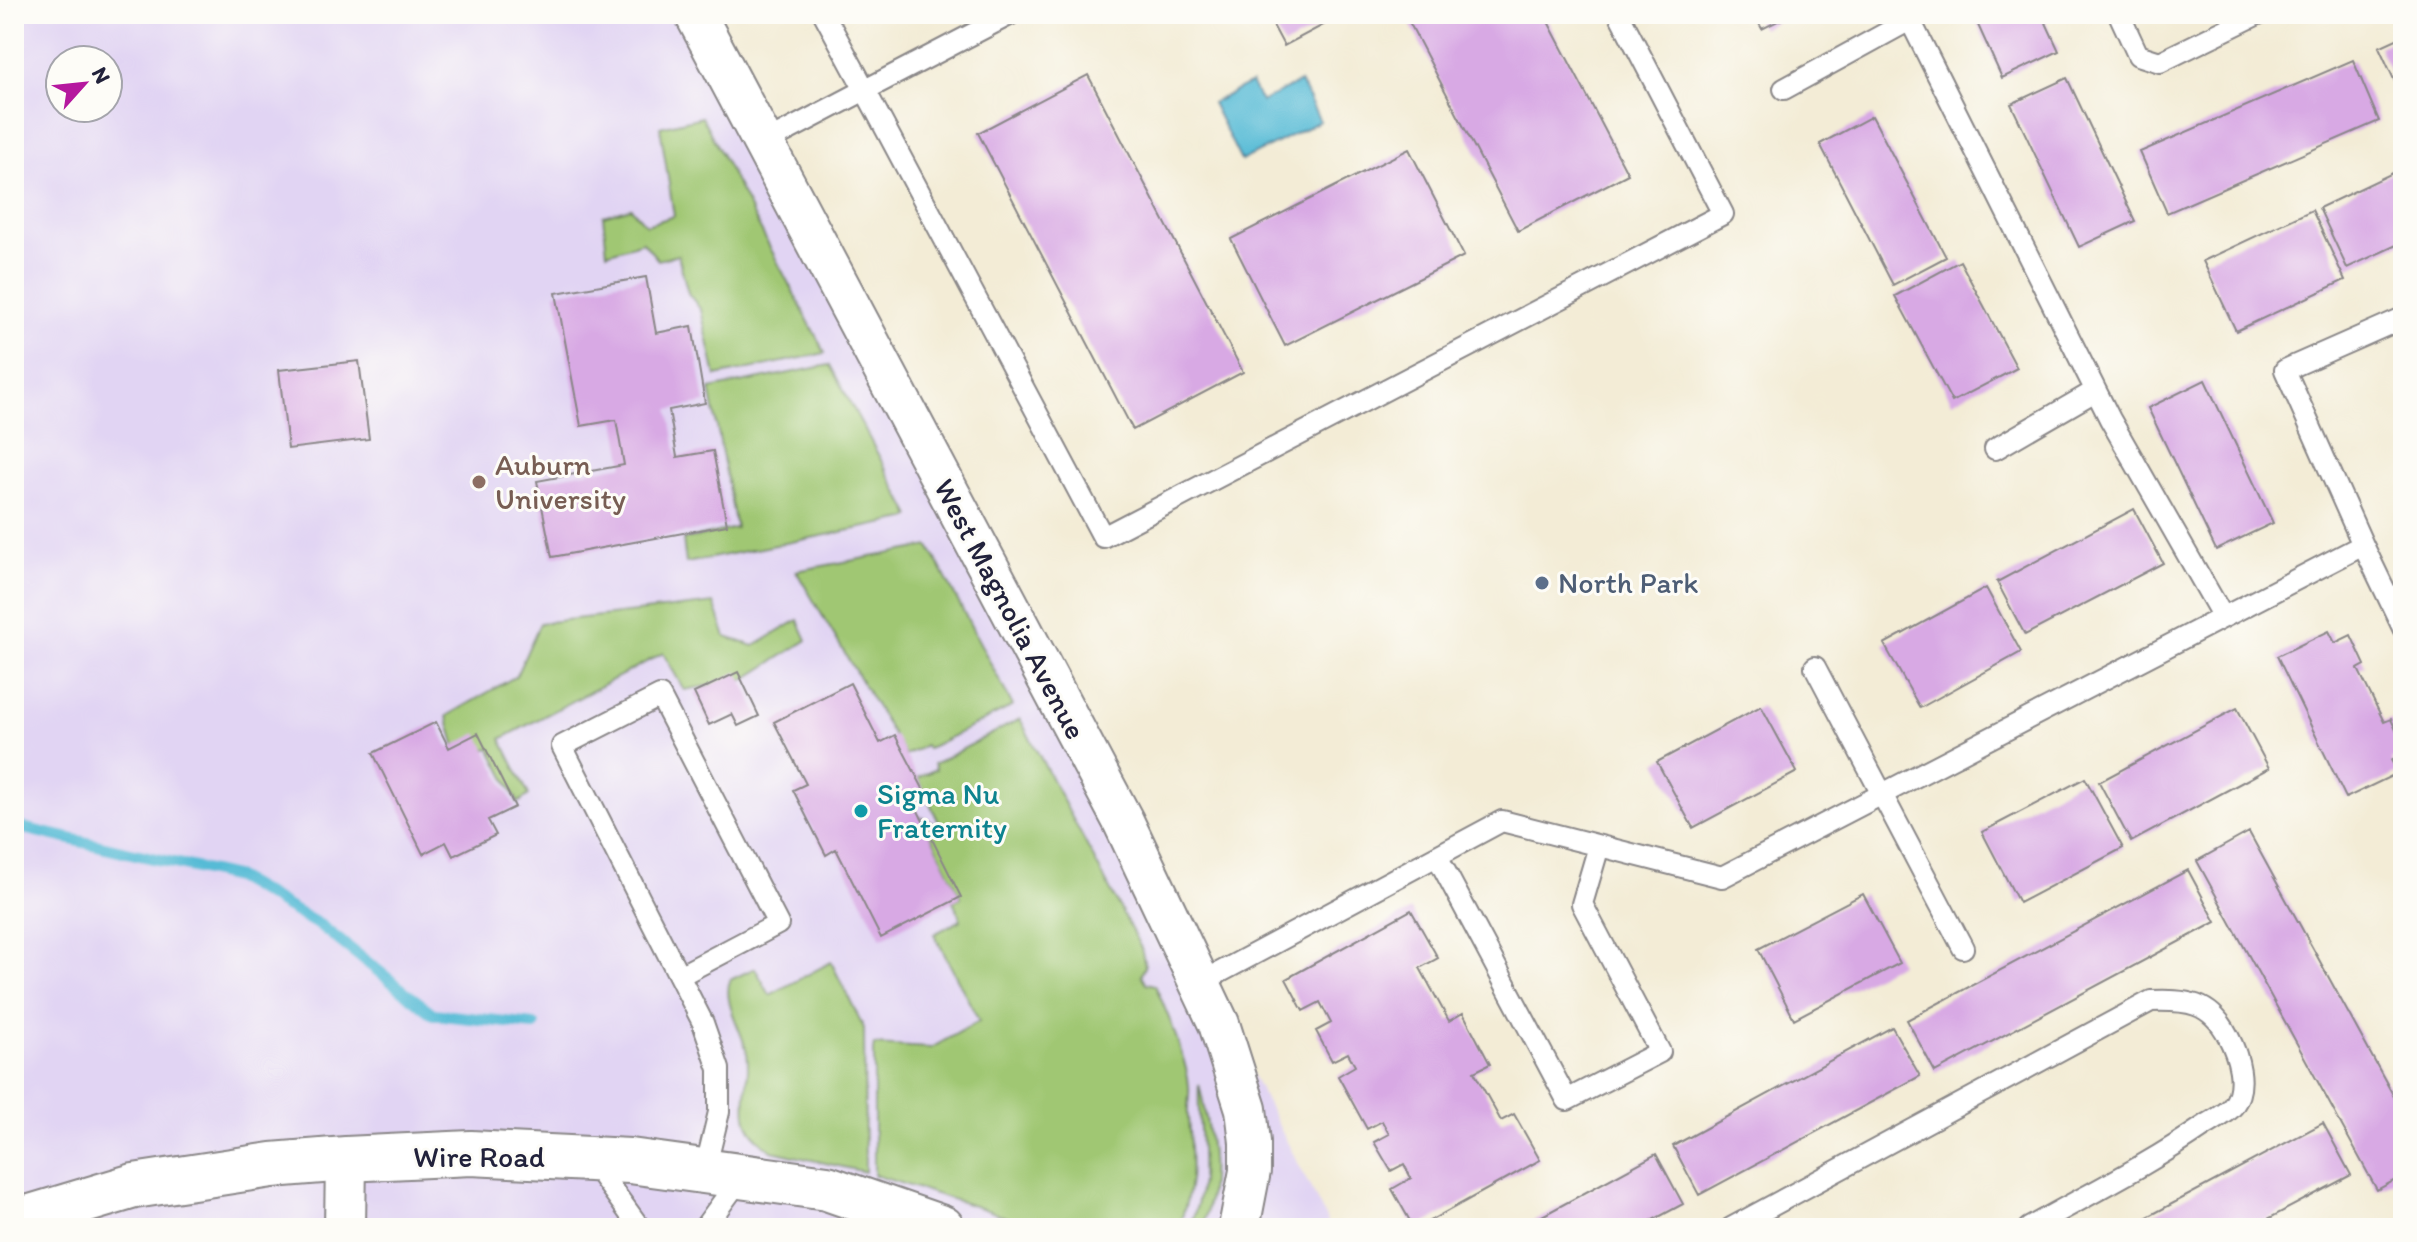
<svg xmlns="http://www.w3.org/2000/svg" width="2417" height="1242" font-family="Itim,sans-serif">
  <rect width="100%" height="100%" fill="#fdfcf7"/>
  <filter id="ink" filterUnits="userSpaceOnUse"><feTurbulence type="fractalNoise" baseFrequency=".0125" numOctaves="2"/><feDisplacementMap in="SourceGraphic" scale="16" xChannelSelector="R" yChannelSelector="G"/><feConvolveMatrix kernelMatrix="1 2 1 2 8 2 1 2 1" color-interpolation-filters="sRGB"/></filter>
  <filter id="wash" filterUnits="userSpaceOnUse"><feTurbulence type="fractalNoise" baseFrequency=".006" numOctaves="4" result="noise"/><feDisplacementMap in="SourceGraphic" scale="32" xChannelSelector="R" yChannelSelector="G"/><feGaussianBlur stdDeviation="1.8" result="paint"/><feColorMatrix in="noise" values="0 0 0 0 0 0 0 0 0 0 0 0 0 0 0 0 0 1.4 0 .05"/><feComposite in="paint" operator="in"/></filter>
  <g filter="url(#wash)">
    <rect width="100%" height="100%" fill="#f3ecd6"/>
    <!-- built -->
    <path fill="#e1d4f3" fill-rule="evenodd" d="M 14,14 L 704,14 L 1123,821 L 1331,1228 L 14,1228 ZM 60,60 L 108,60 L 108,108 L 60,108 Z"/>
    <!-- green -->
    <path fill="#a0c773" stroke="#617457" stroke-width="2" d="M 702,117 L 825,353 L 716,376 L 701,310 L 688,293 L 678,255 L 658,260 L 643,242 L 607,253 L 603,216 L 631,208 L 646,225 L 674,216 L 660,127 Z
      M 830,365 L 911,516 L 906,519 L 686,563 L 683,540 L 736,528 L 710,389 Z
      M 929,546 L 1013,706 L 927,749 L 925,746 L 905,755 L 796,571 Z
      M 714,603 L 726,637 L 754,646 L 798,620 L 807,640 L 744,680 L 684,690 L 663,653 L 501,739 L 529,795 L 518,803 L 490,748 L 459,758 L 447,716 L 516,676 L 540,623 Z
      M 1020,719 L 1141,948 L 1145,966 L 1141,975 L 1146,983 L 1155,985 C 1166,1010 1187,1060 1189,1086 C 1190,1096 1187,1107 1188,1117 C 1191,1162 1195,1184 1178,1228 L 1033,1228 L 990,1211 L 874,1175 L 874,1045 L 931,1048 L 979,1021 L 934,934 L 961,920 L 953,901 L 961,897 L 921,817 L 941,826 L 917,778 L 936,769 L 934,764 Z
      M 831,962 L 864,1028 L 865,1172 L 772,1151 C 761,1143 748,1131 746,1116 C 743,1098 751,1073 747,1053 C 742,1029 722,1003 730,980 L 755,968 L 770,995 Z
      M 1199,1084 C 1210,1133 1219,1179 1202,1228 L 1188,1228 C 1212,1185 1196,1131 1199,1084 Z"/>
    <!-- water -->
    <path fill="#57bbd6" stroke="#3c6e88" stroke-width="2" d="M 1300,82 L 1320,121 L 1241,161 L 1212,103 L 1251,83 L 1261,102 Z"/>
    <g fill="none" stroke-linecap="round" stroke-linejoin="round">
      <!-- stream -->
      <path stroke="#57bbd6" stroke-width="12" d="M 14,826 L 235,877 L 321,926 L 433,1014 L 534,1025"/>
    </g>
    <g id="blocks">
      <!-- building -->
      <path fill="#d8a9e4" d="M 1267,14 L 1344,14 L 1284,46 Z
        M 1405,14 L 1544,14 L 1628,174 L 1518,231 Z
        M 1754,14 L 1792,14 L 1762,29 Z
        M 1973,14 L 2042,14 L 2059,51 L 2002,78 Z
        M 2403,36 L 2403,99 L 2379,47 Z
        M 2353,60 L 2379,121 L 2167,213 L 2140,152 Z
        M 1088,75 L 1243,372 L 1133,430 L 978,133 Z
        M 2067,78 L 2135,221 L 2079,247 L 2011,104 Z
        M 1872,116 L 1946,257 L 1893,285 L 1820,144 Z
        M 1409,149 L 1464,256 L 1285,346 L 1231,239 Z
        M 2403,168 L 2403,242 L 2347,268 L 2319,208 Z
        M 2312,210 L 2345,280 L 2236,331 L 2203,261 Z
        M 1960,261 L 2017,368 L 1952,402 L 1895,296 Z
        M 646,277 L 656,333 L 692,326 L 705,403 L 669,410 L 677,457 L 713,451 L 727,525 L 552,557 L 537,481 L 624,465 L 616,420 L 581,426 L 556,293 Z
        M 359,361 L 369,439 L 288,449 L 279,370 Z
        M 2205,380 L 2273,523 L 2216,550 L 2148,408 Z
        M 2134,509 L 2163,563 L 2025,635 L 1997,582 Z
        M 1986,588 L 2021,652 L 1920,708 L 1884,644 Z
        M 2329,631 L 2335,643 L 2351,635 L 2365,665 L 2358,669 L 2384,722 L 2391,719 L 2403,745 L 2403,754 L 2391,760 L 2398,773 L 2346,798 L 2277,656 Z
        M 738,672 L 759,716 L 738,726 L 732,714 L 709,725 L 694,693 Z
        M 850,683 L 880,743 L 895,735 L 928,798 L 915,805 L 961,897 L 881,938 L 836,849 L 826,855 L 793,790 L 806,784 L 774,722 Z
        M 1761,706 L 1797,772 L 1693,828 L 1657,762 Z
        M 2237,708 L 2269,768 L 2131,842 L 2099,782 Z
        M 436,722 L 449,748 L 478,733 L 515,807 L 488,820 L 496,835 L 453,856 L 446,842 L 423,854 L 373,753 Z
        M 2085,778 L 2123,848 L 2019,903 L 1982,832 Z
        M 2249,832 L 2403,1113 L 2403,1176 L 2377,1190 L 2197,861 Z
        M 2188,870 L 2216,922 L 1935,1072 L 1907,1020 Z
        M 1863,894 L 1900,963 L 1794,1019 L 1758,949 Z
        M 1411,910 L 1438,958 L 1420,968 L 1449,1021 L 1463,1013 L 1490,1064 L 1474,1072 L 1501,1121 L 1514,1114 L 1540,1160 L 1417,1228 L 1414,1228 L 1392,1189 L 1411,1178 L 1404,1164 L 1391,1171 L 1374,1142 L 1389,1134 L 1382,1121 L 1367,1129 L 1338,1076 L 1355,1066 L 1348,1053 L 1332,1061 L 1316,1031 L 1331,1023 L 1320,1002 L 1303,1011 L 1286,979 Z
        M 1892,1027 L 1920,1076 L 1699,1195 L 1673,1146 Z
        M 2323,1123 L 2351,1175 L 2251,1228 L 2127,1228 Z
        M 1656,1154 L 1683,1204 L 1638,1228 L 1520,1228 Z"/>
    </g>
  </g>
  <g filter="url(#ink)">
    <use href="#blocks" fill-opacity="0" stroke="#8a8788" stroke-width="2"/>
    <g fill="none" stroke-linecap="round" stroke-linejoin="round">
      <defs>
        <path id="service" d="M 824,14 L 865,90 L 1011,14
          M 1907,14 L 2110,419 L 2223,617
          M 2119,14 L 2138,55 L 2160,62 L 2258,14
          M 1784,89 L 1910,20
          M 764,143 L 865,90 L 1103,537 L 1723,214 L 1619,14
          M 1995,449 L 2095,391
          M 2363,545 L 2285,370 L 2403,318
          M 1815,667 L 1963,948
          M 1437,856 L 1567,1100 L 1660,1052 L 1582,904 L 1599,846
          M 681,975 L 778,924 L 660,696 L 562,746 L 703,1023 L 719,1069 L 719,1112 L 705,1170
          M 1200,983 L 1502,821 L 1722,877 L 2363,545 L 2403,628
          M 590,1159 L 640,1228
          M 704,1228 L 742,1176
          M 1731,1228 L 2151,1001 C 2186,1000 2210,1001 2228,1036 C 2238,1055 2248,1086 2233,1106 C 2227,1114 2212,1121 2203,1127 C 2148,1165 2087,1195 2029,1228"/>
        <path id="minor" d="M 695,14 L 1123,821 L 1219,1024 L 1246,1109 L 1250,1142 L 1250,1171 L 1239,1228
          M 345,1228 L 346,1159"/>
        <path id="tertiary" d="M 14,1222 L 134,1186 L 272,1165 L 346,1159 L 471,1153 L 630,1161 L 827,1188 L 942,1228"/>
      </defs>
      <!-- service casing -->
      <use href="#service" stroke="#8a8788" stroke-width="24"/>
      <!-- minor casing -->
      <use href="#minor" stroke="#8a8788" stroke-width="44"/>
      <!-- tertiary casing -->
      <use href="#tertiary" stroke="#8a8788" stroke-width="48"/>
      <!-- service -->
      <use href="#service" stroke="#fff" stroke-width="20"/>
      <!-- minor -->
      <use href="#minor" stroke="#fff" stroke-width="40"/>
      <!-- tertiary -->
      <use href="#tertiary" stroke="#fff" stroke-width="44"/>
    </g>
  </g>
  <!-- markers -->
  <circle fill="#8d6e63" stroke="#fdfcf7" stroke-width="3" cx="479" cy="482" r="8"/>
  <circle fill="#5c6f8a" stroke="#fdfcf7" stroke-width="3" cx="1542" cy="583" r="8"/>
  <circle fill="#0f9aa8" stroke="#fdfcf7" stroke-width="3" cx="861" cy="811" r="8"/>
  <g text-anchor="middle" stroke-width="6" stroke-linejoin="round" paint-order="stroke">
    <!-- education labels -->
    <g font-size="30" fill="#785e54" stroke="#fdfcf7" text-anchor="start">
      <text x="495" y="475">Auburn<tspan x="495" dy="34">University</tspan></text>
    </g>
    <!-- service labels -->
    <g font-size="30" fill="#4e5e75" stroke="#fdfcf7" text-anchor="start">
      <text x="1558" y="593">North Park</text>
    </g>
    <!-- street labels -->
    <g font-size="30" fill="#22223b" stroke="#fdfcf7">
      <text transform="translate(1010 609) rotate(62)" y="10">West Magnolia Avenue</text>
      <text x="479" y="1167">Wire Road</text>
    </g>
    <!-- culture labels -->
    <g font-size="30" fill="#0d838f" stroke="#fdfcf7" text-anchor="start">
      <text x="877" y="804">Sigma Nu<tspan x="877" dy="34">Fraternity</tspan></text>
    </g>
  </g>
  <!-- margin -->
  <rect width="2417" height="1242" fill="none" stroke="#fdfcf7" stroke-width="48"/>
  <!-- north arrow -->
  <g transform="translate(84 84) rotate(63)"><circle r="38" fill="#fdfcf7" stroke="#a5a5ac" stroke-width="2"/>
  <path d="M0-6L14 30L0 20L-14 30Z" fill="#b5179e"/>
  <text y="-12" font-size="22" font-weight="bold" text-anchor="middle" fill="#22223b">N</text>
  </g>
</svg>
